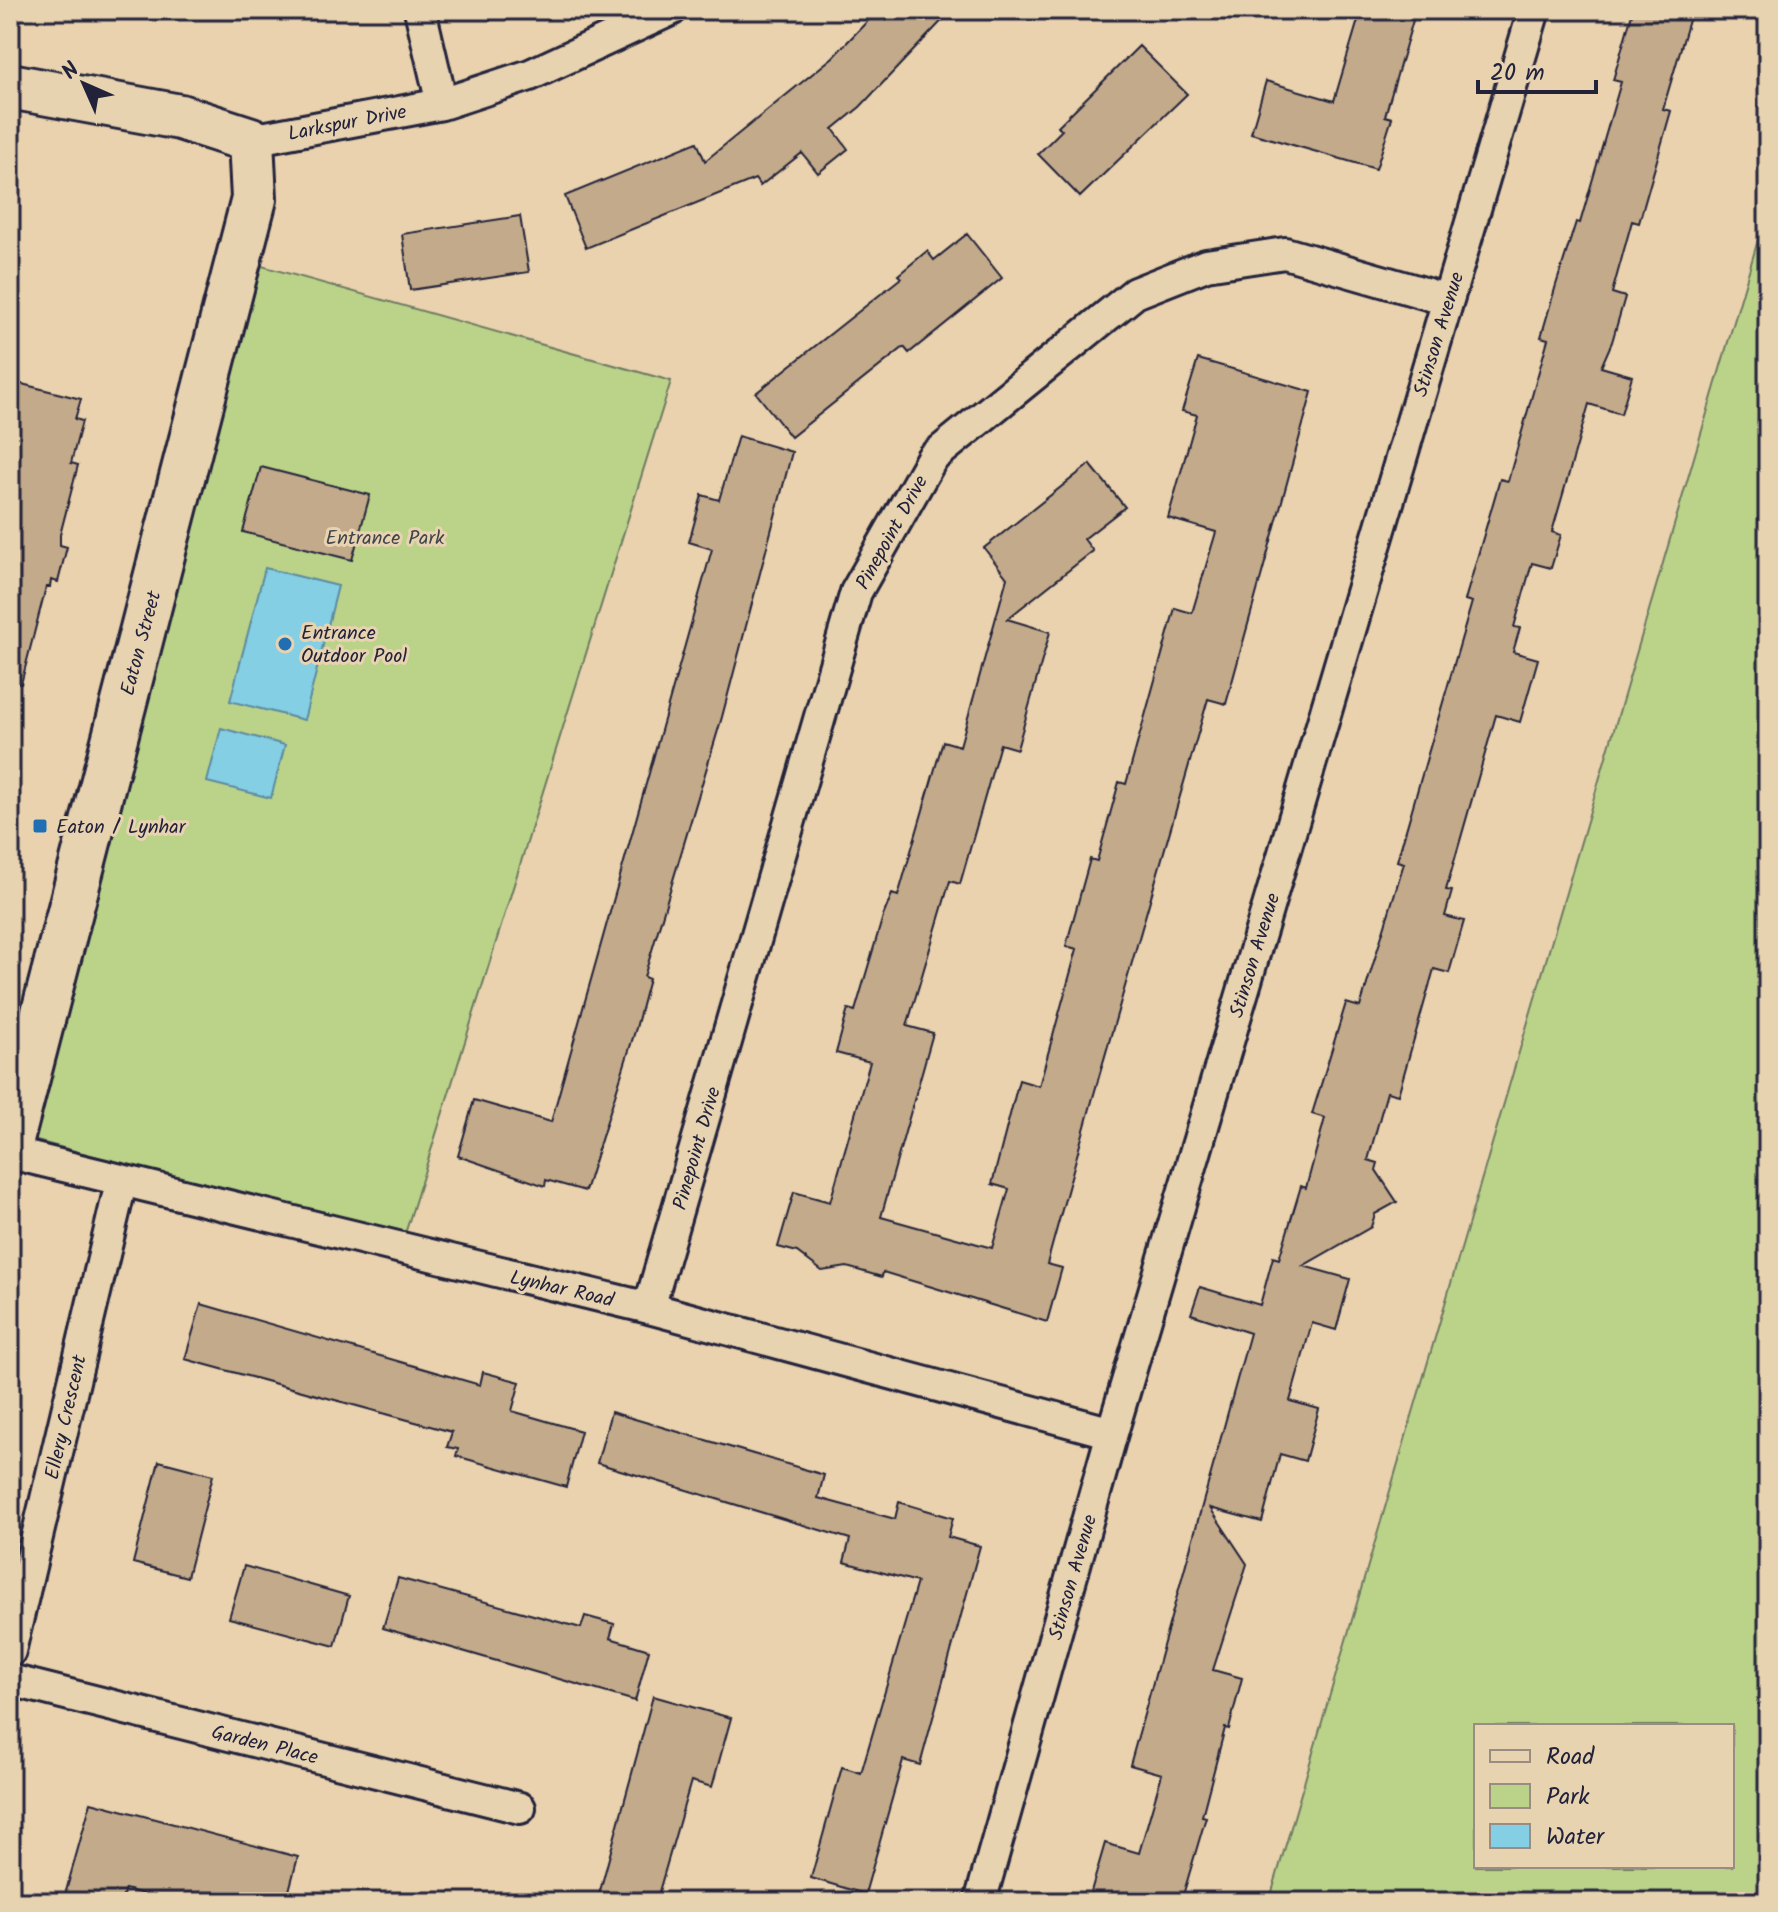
<svg xmlns="http://www.w3.org/2000/svg" width="1778" height="1912" font-family="Kalam,sans-serif">
  <rect width="100%" height="100%" fill="#e9d2ad"/>
  <filter id="ink" filterUnits="userSpaceOnUse"><feTurbulence type="fractalNoise" baseFrequency=".0125" numOctaves="2"/><feDisplacementMap in="SourceGraphic" scale="16" xChannelSelector="R" yChannelSelector="G"/><feConvolveMatrix kernelMatrix="1 2 1 2 8 2 1 2 1" color-interpolation-filters="sRGB"/></filter>
  <g filter="url(#ink)">
    <!-- green -->
    <path fill="#bbd389" stroke="#6e7a62" stroke-width="2" fill-rule="evenodd" d="M 1768,206 L 1768,1902 L 1269,1902 ZM 1476,1726 L 1732,1726 L 1732,1866 L 1476,1866 Z
      M 223,255 L 671,381 L 404,1237 L 10,1134 Z"/>
    <!-- water -->
    <path fill="#84cfe3" stroke="#5d8aa0" stroke-width="2" d="M 265,568 L 338,586 L 304,720 L 230,701 Z
      M 221,728 L 285,745 L 271,798 L 207,782 Z"/>
    <!-- building -->
    <path fill="#c3aa8a" stroke="#22223b" stroke-width="2" d="M 878,10 L 952,10 L 860,107 L 833,129 L 848,149 L 818,173 L 802,153 L 760,186 L 755,179 L 586,248 L 565,196 L 697,142 L 705,161 L 833,57 Z
      M 1361,10 L 1416,10 L 1385,116 L 1392,118 L 1376,169 L 1251,133 L 1266,81 L 1334,101 Z
      M 1633,10 L 1692,10 L 1663,109 L 1671,111 L 1639,223 L 1632,221 L 1612,293 L 1625,297 L 1612,342 L 1601,367 L 1632,376 L 1621,414 L 1589,404 L 1552,532 L 1561,535 L 1551,568 L 1532,563 L 1514,627 L 1520,628 L 1513,652 L 1538,659 L 1520,722 L 1496,715 L 1446,890 L 1452,891 L 1445,916 L 1464,921 L 1449,973 L 1434,969 L 1398,1095 L 1387,1092 L 1368,1160 L 1378,1163 L 1376,1170 L 1397,1202 L 1375,1214 L 1371,1227 L 1303,1266 L 1350,1279 L 1336,1330 L 1312,1323 L 1290,1401 L 1319,1409 L 1305,1461 L 1280,1454 L 1262,1522 L 1210,1508 L 1247,1564 L 1213,1670 L 1242,1678 L 1229,1729 L 1225,1728 L 1202,1816 L 1206,1817 L 1181,1902 L 1114,1902 L 1090,1895 L 1105,1843 L 1139,1853 L 1162,1774 L 1130,1765 L 1250,1333 L 1191,1314 L 1200,1287 L 1260,1305 L 1273,1257 L 1279,1259 L 1301,1186 L 1306,1188 L 1325,1118 L 1312,1114 L 1346,1003 L 1360,1007 L 1404,863 L 1397,861 L 1472,602 L 1465,600 L 1500,479 L 1508,481 L 1548,339 L 1541,337 L 1556,285 L 1576,222 L 1580,223 L 1621,82 L 1613,80 Z
      M 1139,46 L 1187,94 L 1080,197 L 1038,154 L 1062,130 L 1058,126 Z
      M 520,216 L 529,272 L 410,290 L 402,234 Z
      M 967,234 L 1002,278 L 909,353 L 904,347 L 791,437 L 756,393 L 901,278 L 898,275 L 927,251 L 934,260 Z
      M 1198,359 L 1312,392 L 1226,704 L 1208,699 L 1092,1101 L 1047,1264 L 1062,1268 L 1047,1322 L 883,1272 L 882,1277 L 847,1267 L 822,1271 L 797,1252 L 778,1247 L 794,1192 L 830,1202 L 870,1062 L 836,1053 L 848,1009 L 855,1011 L 883,916 L 892,894 L 898,896 L 943,741 L 960,746 L 1007,578 L 984,548 L 1090,464 L 1125,507 L 1084,539 L 1093,551 L 1007,619 L 1050,632 L 1017,749 L 1000,744 L 960,884 L 950,881 L 907,1026 L 933,1033 L 881,1217 L 992,1248 L 1009,1189 L 992,1184 L 1019,1080 L 1039,1086 L 1077,949 L 1066,946 L 1090,859 L 1097,861 L 1119,782 L 1126,784 L 1175,608 L 1192,613 L 1216,532 L 1168,518 L 1197,415 L 1182,411 Z
      M 10,381 L 81,399 L 75,419 L 82,421 L 71,463 L 78,465 L 60,535 L 60,545 L 67,547 L 58,582 L 51,580 L 50,587 L 46,587 L 21,684 L 10,683 Z
      M 738,436 L 792,452 L 722,717 L 644,977 L 649,979 L 636,1028 L 585,1191 L 546,1180 L 545,1186 L 458,1156 L 474,1100 L 551,1122 L 712,549 L 689,542 L 702,495 L 719,500 Z
      M 261,467 L 370,495 L 352,560 L 243,532 Z
      M 201,1304 L 480,1385 L 483,1372 L 520,1382 L 512,1411 L 581,1431 L 566,1487 L 456,1456 L 458,1449 L 447,1447 L 452,1432 L 185,1359 Z
      M 611,1412 L 824,1475 L 818,1498 L 895,1519 L 899,1502 L 953,1518 L 948,1537 L 980,1546 L 920,1765 L 903,1760 L 865,1894 L 811,1878 L 842,1767 L 861,1773 L 917,1582 L 844,1562 L 850,1539 L 597,1463 Z
      M 159,1461 L 213,1475 L 187,1577 L 133,1563 Z
      M 244,1566 L 349,1596 L 335,1646 L 229,1618 Z
      M 398,1578 L 581,1628 L 585,1616 L 614,1624 L 610,1638 L 649,1650 L 635,1701 L 383,1628 Z
      M 653,1696 L 731,1718 L 712,1787 L 691,1781 L 656,1902 L 597,1902 Z
      M 91,1802 L 298,1857 L 286,1902 L 256,1902 L 219,1892 L 217,1902 L 173,1902 L 125,1889 L 121,1902 L 63,1902 Z"/>
    <g fill="none" stroke-linecap="round" stroke-linejoin="round">
      <defs>
        <path id="street" d="M 420,10 L 442,104
          M 251,140 L 442,104 L 530,75 L 671,10
          M 10,1153 L 649,1308 L 1112,1433
          M 649,1308 L 856,592 L 932,458 L 1135,293 L 1206,265 L 1285,253 L 1448,300
          M 10,1651 L 121,1183
          M 10,1680 L 520,1808
          M 980,1902 L 1112,1433 L 1534,10"/>
        <path id="secondary" d="M 10,86 L 180,117 L 251,140 L 254,199 L 10,1144"/>
      </defs>
      <!-- street casing -->
      <use href="#street" stroke="#22223b" stroke-width="36"/>
      <!-- secondary casing -->
      <use href="#secondary" stroke="#22223b" stroke-width="50"/>
      <!-- street -->
      <use href="#street" stroke="#e8d3b1" stroke-width="30"/>
      <!-- secondary -->
      <use href="#secondary" stroke="#e8d3b1" stroke-width="44"/>
    </g>
  </g>
  <!-- markers -->
  <g fill="#1f6fb2" stroke="#e8d3b1" stroke-width="3">
    <circle cx="285" cy="644" r="8"/>
    <rect x="32" y="818" width="16" height="16" rx="4"/>
  </g>
  <g text-anchor="middle" stroke-width="6" stroke-linejoin="round" paint-order="stroke">
    <!-- street labels -->
    <g font-size="20" fill="#22223b" stroke="#e8d3b1">
      <text transform="translate(347 122) rotate(-11)" y="7">Larkspur Drive</text>
      <text transform="translate(1438 334) rotate(-73)" y="7">Stinson Avenue</text>
      <text transform="translate(891 532) rotate(-61)" y="7">Pinepoint Drive</text>
      <text transform="translate(140 643) rotate(-75)" y="7">Eaton Street</text>
      <text transform="translate(1254 955) rotate(-73)" y="7">Stinson Avenue</text>
      <text transform="translate(696 1148) rotate(-74)" y="7">Pinepoint Drive</text>
      <text transform="translate(562 1288) rotate(13)" y="7">Lynhar Road</text>
      <text transform="translate(65 1417) rotate(-77)" y="7">Ellery Crescent</text>
      <text transform="translate(1072 1577) rotate(-74)" y="7">Stinson Avenue</text>
      <text transform="translate(265 1744) rotate(14)" y="7">Garden Place</text>
    </g>
    <!-- park labels -->
    <g font-size="20" fill="#41454b" stroke="#e8d3b1">
      <text x="385" y="544">Entrance Park</text>
    </g>
    <!-- poi labels -->
    <g font-size="20" fill="#22223b" stroke="#e8d3b1" text-anchor="start">
      <text x="301" y="639">Entrance<tspan x="301" dy="23">Outdoor Pool</tspan></text>
      <text x="56" y="833">Eaton / Lynhar</text>
    </g>
  </g>
  <!-- margin -->
  <rect width="1778" height="1912" fill="none" stroke="#e8d3b1" stroke-width="40"/>
  <rect x="20" y="20" width="1738" height="1872" fill="none" stroke="#22223b" stroke-width="3" filter="url(#ink)"/>
  <!-- legend -->
  <rect x="1474" y="1724" width="260" height="144" fill="#e8d3b1" stroke="#998c82" stroke-width="2"/>
  <rect x="1490" y="1750" width="40" height="12" fill="#e8d3b1" stroke="#998c82" stroke-width="2"/>
  <text x="1546" y="1764" font-size="24" fill="#22223b">Road</text>
  <rect x="1490" y="1784" width="40" height="24" fill="#bbd389" stroke="#998c82" stroke-width="2"/>
  <text x="1546" y="1804" font-size="24" fill="#22223b">Park</text>
  <rect x="1490" y="1824" width="40" height="24" fill="#84cfe3" stroke="#998c82" stroke-width="2"/>
  <text x="1546" y="1844" font-size="24" fill="#22223b">Water</text>
  <!-- north arrow -->
  <g transform="translate(84 84) rotate(315)" stroke="#e8d3b1" stroke-width="6" paint-order="stroke">
  <path d="M0-6L14 30L0 20L-14 30Z" fill="#22223b"/>
  <text y="-12" font-size="22" font-weight="bold" text-anchor="middle" fill="#22223b">N</text>
  </g>
  <!-- scale -->
  <path d="M1478 80v12h118v-12" fill="none" stroke="#22223b" stroke-width="4"/>
  <text x="1490" y="80" font-size="24" fill="#22223b" stroke="#e8d3b1" stroke-width="6" paint-order="stroke">20 m</text>
</svg>
